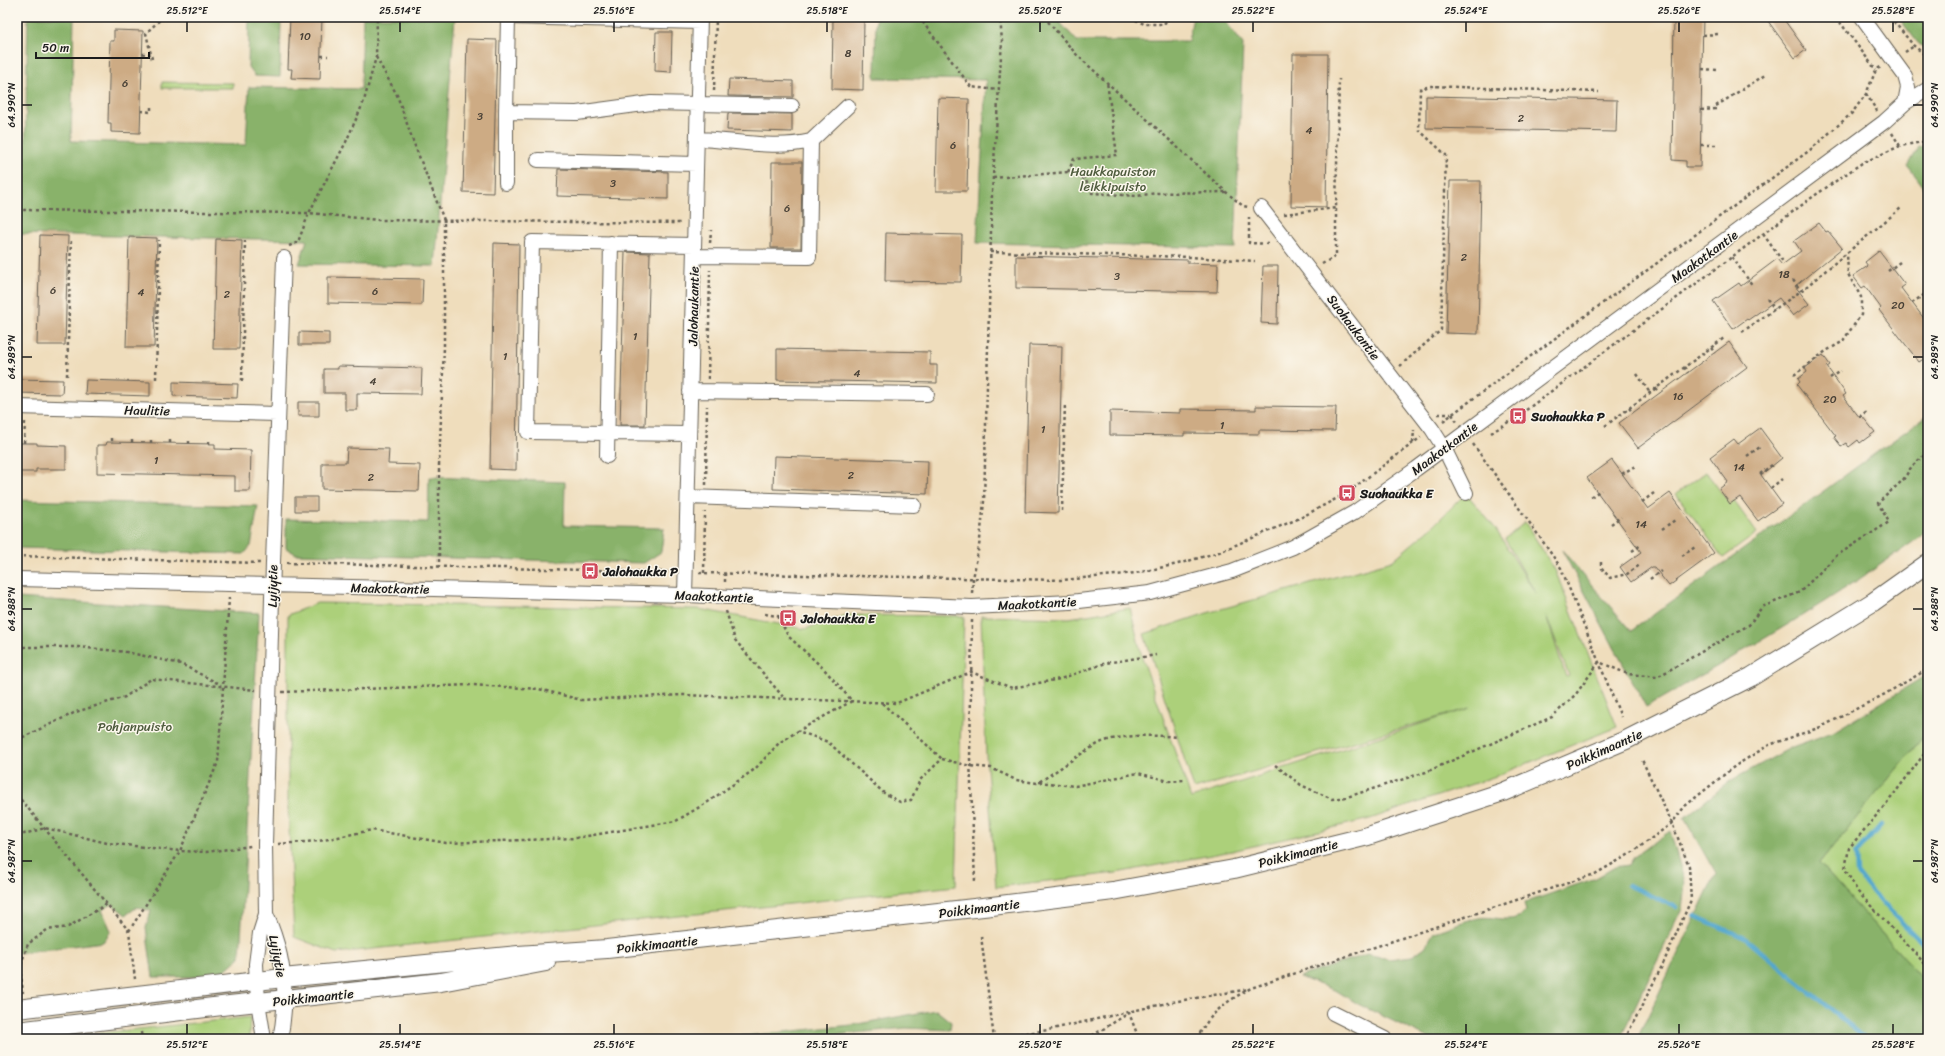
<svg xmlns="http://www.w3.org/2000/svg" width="1945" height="1056" font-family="Sriracha,sans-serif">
  <rect width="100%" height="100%" fill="#fbf7ec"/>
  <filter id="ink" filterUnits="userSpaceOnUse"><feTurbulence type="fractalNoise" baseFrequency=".025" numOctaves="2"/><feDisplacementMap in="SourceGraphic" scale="8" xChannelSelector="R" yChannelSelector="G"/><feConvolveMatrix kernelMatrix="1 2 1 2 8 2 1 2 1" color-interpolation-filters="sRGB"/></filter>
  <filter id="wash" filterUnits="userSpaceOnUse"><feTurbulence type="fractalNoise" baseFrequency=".012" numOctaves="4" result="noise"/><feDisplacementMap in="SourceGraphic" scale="16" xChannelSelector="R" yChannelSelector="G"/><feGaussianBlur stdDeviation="0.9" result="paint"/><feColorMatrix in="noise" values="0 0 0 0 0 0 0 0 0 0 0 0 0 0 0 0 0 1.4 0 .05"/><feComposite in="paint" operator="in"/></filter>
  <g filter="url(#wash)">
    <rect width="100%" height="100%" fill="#efddbc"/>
    <!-- green -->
    <path fill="#acd07a" stroke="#64764b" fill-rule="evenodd" d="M 162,82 L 233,83 L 233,88 L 162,88 Z
      M 1706,472 L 1730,504 L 1734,501 L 1757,533 L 1723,558 L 1676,494 Z
      M 1466,493 L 1495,528 L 1536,594 L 1505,539 L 1525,522 L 1555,570 L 1617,727 L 1496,776 L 1370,819 L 1232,851 L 1116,873 L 996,887 L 986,754 L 981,616 L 1069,618 L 1130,608 L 1142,657 L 1191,798 L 1470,708 L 1194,789 L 1144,634 L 1207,613 L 1392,561 L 1433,526 ZM 1546,615 L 1569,676 L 1566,677 Z
      M 317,603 L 699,609 L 805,629 L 846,615 L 964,616 L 956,886 L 336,953 L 294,937 L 288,806 L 288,615 Z
      M 1928,731 L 1928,985 L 1819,863 Z
      M 250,1017 L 249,1039 L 79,1039 L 83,1035 Z"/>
    <!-- forest -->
    <path fill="#89b26a" stroke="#526743" d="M 28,17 L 74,17 L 71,141 L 246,145 L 249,87 L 361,89 L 363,17 L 455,17 L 435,266 L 299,264 L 307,240 L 17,234 L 17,198 L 24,198 Z
      M 249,17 L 281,17 L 280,77 L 255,76 L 248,67 Z
      M 876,17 L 1055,17 L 1077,41 L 1188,41 L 1193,17 L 1222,17 L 1243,44 L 1235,248 L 977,243 L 986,80 L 875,78 Z
      M 1898,17 L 1928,17 L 1928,51 L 1918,43 Z
      M 1928,145 L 1928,190 L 1926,190 L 1908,166 L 1919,147 Z
      M 1928,415 L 1928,531 C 1839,597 1743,652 1646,707 L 1562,550 L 1631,631 Z
      M 429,477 L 565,482 L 564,526 L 664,528 L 661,552 L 644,563 L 296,554 L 286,548 L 286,519 L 428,522 Z
      M 17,500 L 258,506 L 251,546 L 244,554 L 17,548 Z
      M 17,598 L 259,613 L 240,957 L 217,977 L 153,977 L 146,928 L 151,911 L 137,907 L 126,915 L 112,904 L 102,910 L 111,931 L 103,942 L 17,953 Z
      M 1928,674 L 1928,731 L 1819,863 L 1928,985 L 1928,1039 L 1637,1039 L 1716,874 L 1684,818 L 1730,781 L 1792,747 L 1833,732 Z
      M 1670,831 L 1685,883 L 1682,909 L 1620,1039 L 1430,1039 L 1358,1004 L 1337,991 L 1299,977 L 1367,954 L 1389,959 L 1412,956 L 1425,947 L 1434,932 C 1448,928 1464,920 1479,918 C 1496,915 1512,926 1526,911 L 1524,903 L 1596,878 L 1615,867 L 1629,865 L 1634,857 Z
      M 936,1010 L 951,1022 L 950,1030 L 906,1028 L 793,1039 L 715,1039 L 852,1025 Z"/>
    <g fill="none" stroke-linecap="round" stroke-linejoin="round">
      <!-- stream -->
      <path stroke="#52a7ce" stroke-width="4.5" d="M 1881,825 L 1856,854 L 1857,873 L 1871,891 L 1928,949
        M 1628,885 L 1676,907
        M 1695,916 L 1745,938 L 1866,1039"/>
    </g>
    <g id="blocks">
      <!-- building -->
      <path fill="#cdab84" d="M 290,17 L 322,17 L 320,79 L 291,78 L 292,69 L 288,69 Z
        M 833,17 L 864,17 L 863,90 L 832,89 Z
        M 1674,17 L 1703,17 L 1700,167 L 1686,167 L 1686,161 L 1672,160 Z
        M 1765,17 L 1782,17 L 1806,50 L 1795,58 Z
        M 114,30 L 143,31 L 140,133 L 111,132 L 111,123 L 108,123 L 110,41 L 114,41 Z
        M 656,32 L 672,32 L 671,72 L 655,71 Z
        M 467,39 L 497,40 L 493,193 L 463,192 Z
        M 1293,54 L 1328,54 L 1326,207 L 1291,206 Z
        M 729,79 L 793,81 L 793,97 L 728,96 Z
        M 1426,96 L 1617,100 L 1616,132 L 1426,128 Z
        M 938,98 L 969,99 L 967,191 L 936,191 Z
        M 728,113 L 792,114 L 792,132 L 727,130 Z
        M 772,162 L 802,162 L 801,248 L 771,248 Z
        M 558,169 L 668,172 L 668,199 L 557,196 Z
        M 1450,181 L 1481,181 L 1478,334 L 1446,333 Z
        M 1819,223 L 1826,232 L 1828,231 L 1842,248 L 1795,286 L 1809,304 L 1793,316 L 1779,298 L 1748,320 L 1747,319 L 1733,329 L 1713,301 L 1739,283 L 1741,286 L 1777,259 L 1782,265 L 1801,251 L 1794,241 Z
        M 886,233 L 962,235 L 961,282 L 885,281 Z
        M 40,235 L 68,236 L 65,345 L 37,345 Z
        M 129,237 L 157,238 L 154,347 L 126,347 Z
        M 216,239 L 242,240 L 239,349 L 213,349 Z
        M 494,243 L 519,244 L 516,470 L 490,469 Z
        M 1879,251 L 1905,285 L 1901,288 L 1928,324 L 1928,356 L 1919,362 L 1879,310 L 1881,308 L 1865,286 L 1862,288 L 1853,276 L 1868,266 L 1865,262 Z
        M 625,252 L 650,253 L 645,425 L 620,425 Z
        M 1016,256 L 1188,260 L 1188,263 L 1218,264 L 1217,292 L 1016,288 Z
        M 1263,266 L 1278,266 L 1277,324 L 1261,323 Z
        M 328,277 L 423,279 L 422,305 L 328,303 Z
        M 299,332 L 329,333 L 329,345 L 299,345 Z
        M 1729,342 L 1747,367 L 1638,448 L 1619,423 Z
        M 1029,345 L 1062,346 L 1058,513 L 1025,512 Z
        M 777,349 L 930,352 L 930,365 L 937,365 L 937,383 L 777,380 Z
        M 1823,355 L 1830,365 L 1827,367 L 1846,394 L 1843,396 L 1860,418 L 1862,416 L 1875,432 L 1860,443 L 1858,440 L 1849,447 L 1846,443 L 1841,446 L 1834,437 L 1836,436 L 1797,385 L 1800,382 L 1798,379 L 1807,372 L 1805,368 Z
        M 338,366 L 422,368 L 421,394 L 357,393 L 357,410 L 345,410 L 345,393 L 324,393 L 324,369 L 338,369 Z
        M 17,379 L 63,380 L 62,394 L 17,393 Z
        M 86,380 L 150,382 L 150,396 L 85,394 Z
        M 173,382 L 238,384 L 237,398 L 173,396 Z
        M 298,402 L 319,402 L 319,416 L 298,416 Z
        M 1256,406 L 1336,407 L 1335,431 L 1259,430 L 1259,434 L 1184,433 L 1184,436 L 1110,435 L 1110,411 L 1180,413 L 1180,409 L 1256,410 Z
        M 1760,428 L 1782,458 L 1761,475 L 1782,504 L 1758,521 L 1740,497 L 1730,504 L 1719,489 L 1728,482 L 1710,457 L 1734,439 L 1738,444 Z
        M 107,442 L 215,444 L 215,449 L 251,450 L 250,491 L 235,491 L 235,476 L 97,473 L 97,445 L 106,445 Z
        M 17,443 L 37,443 L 37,445 L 66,446 L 66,469 L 36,469 L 36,472 L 17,472 Z
        M 347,448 L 389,449 L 388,464 L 420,465 L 419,491 L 322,489 L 322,463 L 346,463 Z
        M 774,456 L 928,461 L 927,494 L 773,489 Z
        M 1612,460 L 1648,509 L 1670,493 L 1714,553 L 1669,586 L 1654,567 L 1652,567 L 1631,582 L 1620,567 L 1641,552 L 1587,478 Z
        M 295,497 L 317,497 L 317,511 L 295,511 Z"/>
    </g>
  </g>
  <g filter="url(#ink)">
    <use href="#blocks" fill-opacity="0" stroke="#666054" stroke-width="1"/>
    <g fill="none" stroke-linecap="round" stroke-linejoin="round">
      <defs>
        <path id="minor" d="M 1862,17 L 1905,76 L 1908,87 L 1905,103
          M 700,22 L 508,17 L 506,112 L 577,113 L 651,103 L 792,106
          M 697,139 C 734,140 774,150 811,141
          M 538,160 L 696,164
          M 506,183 L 506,112
          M 1261,208 L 1432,429 L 1444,448 L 1466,493
          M 694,256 L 809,257 L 811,141 L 848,106
          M 690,391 L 927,394
          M 17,407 L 277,414
          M 689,434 L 528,432 L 532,242 L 694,245
          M 607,456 L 611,243
          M 688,497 L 914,505
          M 17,579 L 685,595 L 972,607 L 1070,602 L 1150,593 L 1232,571 L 1293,547 L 1355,512 L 1416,469 L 1884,122 L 1905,103 L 1928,89
          M 685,595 L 700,17
          M 266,914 C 284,954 289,996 280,1039
          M 1333,1013 L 1385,1039
          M 264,1039 L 258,1002 L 256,964 L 260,933 L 266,914 L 265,844 L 273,563 L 284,258"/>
        <path id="major" d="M 17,1009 L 283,978 L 518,955 L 607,949 L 992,906 L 1113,891 L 1234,869 L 1368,836 L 1503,792 L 1626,740 L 1751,677 L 1873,602 L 1928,563
          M 17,1031 L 230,1005 L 441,982 L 546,962"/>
      </defs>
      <!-- minor casing -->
      <use href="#minor" stroke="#666054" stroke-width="16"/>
      <!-- major casing -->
      <use href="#major" stroke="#666054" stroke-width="20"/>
      <!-- path -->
      <path stroke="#666054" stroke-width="2.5" stroke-dasharray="3 3" stroke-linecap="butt" d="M 919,17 L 971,87 L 998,90
        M 1044,17 L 1077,55 L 1226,192 L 1243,206 L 1248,207
        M 1130,17 L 1144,24 L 1164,24 L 1169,17
        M 1836,17 L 1876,70
        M 1890,17 L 1914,46 L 1928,57
        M 1703,35 L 1718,34
        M 1905,52 L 1914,46
        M 142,54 L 151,54
        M 321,56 L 328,56
        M 376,57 L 397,95 L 413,141 L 444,220 L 444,347 L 439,465 L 439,566
        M 152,59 L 146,33 L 163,17
        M 1702,69 L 1717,70
        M 714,91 L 716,17
        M 1866,94 L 1877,111
        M 1716,106 L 1765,75
        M 1701,110 L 1716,109
        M 141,111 L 151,112 L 151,106
        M 1892,133 L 1900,146
        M 1701,145 L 1716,145
        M 1068,172 L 1074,159 L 1117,155 L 1107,82
        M 993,178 L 1068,172 L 1085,179 L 1092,193 L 1137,196 L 1156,193 L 1226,192
        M 17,210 L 309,213 L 378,220 L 681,223
        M 1284,214 L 1336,208 L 1339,79
        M 1249,217 L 1249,243 L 1270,244
        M 1763,234 L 1784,263
        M 710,243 L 711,230
        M 289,246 L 298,242 L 309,213 L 346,142 L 364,101 L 376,57 L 377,17
        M 990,252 L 1190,257 L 1255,261
        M 1732,257 L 1753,286
        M 1322,264 L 1336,256 L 1336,208
        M 1888,271 L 1900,262
        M 1793,280 L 1801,291
        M 1767,299 L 1775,309
        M 1912,303 L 1928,292
        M 1742,332 L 1801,291 L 1901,208
        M 1711,348 L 1715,353
        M 1400,366 L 1441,330 L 1446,155 L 1419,130 L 1420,89 L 1430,86 L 1599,92
        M 1684,367 L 1688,373
        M 1637,374 L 1650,393
        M 1794,375 L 1826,351 L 1842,342 L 1861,315 L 1861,297 L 1848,274 L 1847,253
        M 67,376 L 71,238
        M 1830,378 L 1840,371
        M 156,379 L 159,240
        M 708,379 L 710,270
        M 242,381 L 245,241
        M 1656,388 L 1660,393
        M 1629,408 L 1633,413
        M 1438,414 L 1451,414
        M 1452,414 L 1457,422
        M 1859,417 L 1867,411
        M 1443,421 L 1810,150 L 1852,113 L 1866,94 L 1876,70 L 1882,66
        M 1605,426 L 1724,338
        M 1491,433 L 1518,416 L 1814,196 L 1862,163 L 1900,146 L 1928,141
        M 112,438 L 112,442
        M 24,443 L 25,421
        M 132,443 L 132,438
        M 151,443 L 151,439
        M 170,443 L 170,439
        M 1413,443 L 1414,430
        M 189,444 L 189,439
        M 209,444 L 209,439
        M 1473,444 L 1539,536 L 1561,568 L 1621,717
        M 1747,456 L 1760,447
        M 1622,474 L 1635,466
        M 1760,474 L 1772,465
        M 706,485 L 707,406
        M 1771,488 L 1782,479
        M 1591,497 L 1601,490
        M 1642,502 L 1654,493
        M 1062,511 L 1065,403
        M 1611,524 L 1621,517
        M 1662,529 L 1675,520
        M 1632,551 L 1641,545
        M 17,556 L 260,563
        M 1682,556 L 1695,547
        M 1601,562 L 1601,567 L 1610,578 L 1627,574 L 1641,564
        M 287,563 L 672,572
        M 699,573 L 1063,580 L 1136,573 L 1178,564 L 1219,552 L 1300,518 L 1347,493 L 1421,437
        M 704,573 L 705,512
        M 725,573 L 725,583
        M 1650,579 L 1661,571
        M 972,593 L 973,579 L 980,540 L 984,501 L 992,192 L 1002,41 L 1000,17
        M 726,611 L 735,640 L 784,698
        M 765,614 L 788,618
        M 778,616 L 788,636 L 824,669 L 852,701 L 798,731
        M 972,620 L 970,759 L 975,881
        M 17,647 L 78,647 L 126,652 L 181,664 L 221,685
        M 282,692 L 472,685 L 539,689 L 581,700 L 682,695 L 897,703 L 971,672 L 1012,688 L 1060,679 L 1106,663 L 1156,655
        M 882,703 L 942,759
        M 17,740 L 76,712 L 125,697 L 151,679 L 256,690
        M 1928,749 L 1891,798 L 1849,848 L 1845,869 L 1858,892 L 1928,967
        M 1275,765 L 1301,785 L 1332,799 L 1347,797 L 1426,772 L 1552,717 L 1576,694 L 1599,662 L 1628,674 L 1657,677 L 1749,625 L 1762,607 L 1800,592 L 1836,556 L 1889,522 L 1878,503 L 1903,480 L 1912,466 L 1928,452
        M 1039,782 L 1075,786 L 1138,773 L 1169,781 L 1184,780
        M 17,795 L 129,931 L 135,979
        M 17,836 L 45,828 L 107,843 L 180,851 L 206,852 L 251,846
        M 278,844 L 319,841 L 372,830 L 446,843 L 576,838 L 676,821 L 708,802 L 755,769 L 779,743 L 798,731 L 828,742 L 884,793 L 900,802 L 911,800 L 920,780 L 942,759 L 970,766 L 991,768 L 1016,780 L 1037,783 C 1058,771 1078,754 1100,743 C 1119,734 1157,735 1177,737
        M 129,931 L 180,851 L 218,762 L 229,598
        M 981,936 L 994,1039
        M 20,967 L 23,993
        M 17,968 L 20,967 L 28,944 L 47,930 L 68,927 L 107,904
        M 141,1032 L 142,1039
        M 984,1039 L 1048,1030 L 1172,1002 L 1249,989
        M 1087,1039 L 1129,1013 L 1139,1039
        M 1197,1039 C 1210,1012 1226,1002 1251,988 L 1595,874 L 1633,852 L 1672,823 L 1685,806 L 1735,766 L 1769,745 L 1821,727 L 1885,694 L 1928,669
        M 1625,1039 L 1663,964 L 1691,900 L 1689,866 L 1672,823 L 1642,760"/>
      <!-- minor -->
      <use href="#minor" stroke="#fff" stroke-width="14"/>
      <!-- major -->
      <use href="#major" stroke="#fff" stroke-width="18"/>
    </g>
  </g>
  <!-- ticks -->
  <path fill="none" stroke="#1c1c1c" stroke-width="1.5" d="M 187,22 L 187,32M 400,22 L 400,32M 614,22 L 614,32M 827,22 L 827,32M 1040,22 L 1040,32M 1253,22 L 1253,32M 1466,22 L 1466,32M 1679,22 L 1679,32M 1893,22 L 1893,32M 22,105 L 32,105M 1913,105 L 1923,105M 22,357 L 32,357M 1913,357 L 1923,357M 22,609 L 32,609M 1913,609 L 1923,609M 22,861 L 32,861M 1913,861 L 1923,861M 187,1024 L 187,1034M 400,1024 L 400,1034M 614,1024 L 614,1034M 827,1024 L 827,1034M 1040,1024 L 1040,1034M 1253,1024 L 1253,1034M 1466,1024 L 1466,1034M 1679,1024 L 1679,1034M 1893,1024 L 1893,1034"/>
  <!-- icons -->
  <defs>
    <symbol id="bus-square" viewBox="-11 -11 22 22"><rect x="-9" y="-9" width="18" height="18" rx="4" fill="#d1495b" stroke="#fbf7ec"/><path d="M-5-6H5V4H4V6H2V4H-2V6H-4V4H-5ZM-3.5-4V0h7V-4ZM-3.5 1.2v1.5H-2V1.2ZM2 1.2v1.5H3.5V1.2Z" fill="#fff"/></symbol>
  </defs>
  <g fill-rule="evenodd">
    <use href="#bus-square" x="1508" y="406" width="20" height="20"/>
    <use href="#bus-square" x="1337" y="483" width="20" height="20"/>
    <use href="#bus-square" x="580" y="561" width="20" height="20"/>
    <use href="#bus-square" x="778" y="608" width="20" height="20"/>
  </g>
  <g text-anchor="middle" stroke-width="3" stroke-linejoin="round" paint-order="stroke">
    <!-- number labels -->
    <g font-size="11" fill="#484036">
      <text x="305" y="40">10</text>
      <text x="848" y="57">8</text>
      <text x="125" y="87">6</text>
      <text x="480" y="120">3</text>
      <text x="1521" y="122">2</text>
      <text x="1309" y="134">4</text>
      <text x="953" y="149">6</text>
      <text x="613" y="187">3</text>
      <text x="787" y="212">6</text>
      <text x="1464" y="261">2</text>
      <text x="1784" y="278">18</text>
      <text x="1117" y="280">3</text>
      <text x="53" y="294">6</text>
      <text x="375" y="295">6</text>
      <text x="141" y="296">4</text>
      <text x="227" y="298">2</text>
      <text x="1898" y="309">20</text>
      <text x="635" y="340">1</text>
      <text x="505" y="360">1</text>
      <text x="857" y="377">4</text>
      <text x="373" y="385">4</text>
      <text x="1678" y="400">16</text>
      <text x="1830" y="403">20</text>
      <text x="1222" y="429">1</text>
      <text x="1043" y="433">1</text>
      <text x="156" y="464">1</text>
      <text x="1739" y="471">14</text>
      <text x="851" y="479">2</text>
      <text x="371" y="481">2</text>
      <text x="1641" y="528">14</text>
    </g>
    <!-- park labels -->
    <g font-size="13" fill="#4e5b3d" stroke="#fbf7ec">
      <text x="1113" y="176">Haukkapuiston<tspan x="1113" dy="15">leikkipuisto</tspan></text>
      <text x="135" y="731">Pohjanpuisto</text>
    </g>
    <!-- street labels -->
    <g font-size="13" fill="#1c1c1c" stroke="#fbf7ec">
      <text transform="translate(1704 256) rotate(-36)" y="5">Maakotkantie</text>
      <text transform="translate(693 306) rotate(-89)" y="5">Jalohaukantie</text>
      <text transform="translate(1354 327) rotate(53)" y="5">Suohaukantie</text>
      <text transform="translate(147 410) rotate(1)" y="5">Haulitie</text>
      <text transform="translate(1444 448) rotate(-37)" y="5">Maakotkantie</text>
      <text transform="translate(272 586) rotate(-89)" y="5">Lyijytie</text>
      <text transform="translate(390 588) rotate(1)" y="5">Maakotkantie</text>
      <text transform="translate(714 596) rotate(2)" y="5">Maakotkantie</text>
      <text transform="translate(1037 603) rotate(-3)" y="5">Maakotkantie</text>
      <text transform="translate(1604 749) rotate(-24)" y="5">Poikkimaantie</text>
      <text transform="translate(1298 853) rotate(-14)" y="5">Poikkimaantie</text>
      <text transform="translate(979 908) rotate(-7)" y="5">Poikkimaantie</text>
      <text transform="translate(657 944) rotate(-6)" y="5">Poikkimaantie</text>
      <text transform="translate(278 956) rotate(79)" y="5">Lyijytie</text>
      <text transform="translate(313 997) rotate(-6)" y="5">Poikkimaantie</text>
    </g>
    <!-- poi labels -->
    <g font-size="13" font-weight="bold" fill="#1c1c1c" stroke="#fbf7ec" text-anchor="start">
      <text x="1531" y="421">Suohaukka P</text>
      <text x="1360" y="498">Suohaukka E</text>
      <text x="603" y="576">Jalohaukka P</text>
      <text x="801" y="623">Jalohaukka E</text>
    </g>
  </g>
  <!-- margin -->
  <rect width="1945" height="1056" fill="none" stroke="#fbf7ec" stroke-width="44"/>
  <!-- scale -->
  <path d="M36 52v6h113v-6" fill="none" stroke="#1c1c1c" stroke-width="2"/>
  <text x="42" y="52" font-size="12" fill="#1c1c1c" stroke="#fbf7ec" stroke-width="3" paint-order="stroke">50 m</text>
  <rect x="22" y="22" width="1901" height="1012" fill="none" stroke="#1c1c1c" stroke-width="1.5"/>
  <g font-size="10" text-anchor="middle" fill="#1c1c1c">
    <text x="187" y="14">25.512°E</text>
    <text x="400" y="14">25.514°E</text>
    <text x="614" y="14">25.516°E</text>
    <text x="827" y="14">25.518°E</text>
    <text x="1040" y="14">25.520°E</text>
    <text x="1253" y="14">25.522°E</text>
    <text x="1466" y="14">25.524°E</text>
    <text x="1679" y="14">25.526°E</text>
    <text x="1893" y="14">25.528°E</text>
    <text transform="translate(11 105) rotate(-90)" y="4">64.990°N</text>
    <text transform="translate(1934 105) rotate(-90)" y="4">64.990°N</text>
    <text transform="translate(11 357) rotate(-90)" y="4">64.989°N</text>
    <text transform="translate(1934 357) rotate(-90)" y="4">64.989°N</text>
    <text transform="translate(11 609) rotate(-90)" y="4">64.988°N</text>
    <text transform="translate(1934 609) rotate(-90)" y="4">64.988°N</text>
    <text transform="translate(11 861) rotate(-90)" y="4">64.987°N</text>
    <text transform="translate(1934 861) rotate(-90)" y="4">64.987°N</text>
    <text x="187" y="1048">25.512°E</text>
    <text x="400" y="1048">25.514°E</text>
    <text x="614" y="1048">25.516°E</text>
    <text x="827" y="1048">25.518°E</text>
    <text x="1040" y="1048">25.520°E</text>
    <text x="1253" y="1048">25.522°E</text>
    <text x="1466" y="1048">25.524°E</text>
    <text x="1679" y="1048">25.526°E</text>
    <text x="1893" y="1048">25.528°E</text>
  </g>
</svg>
